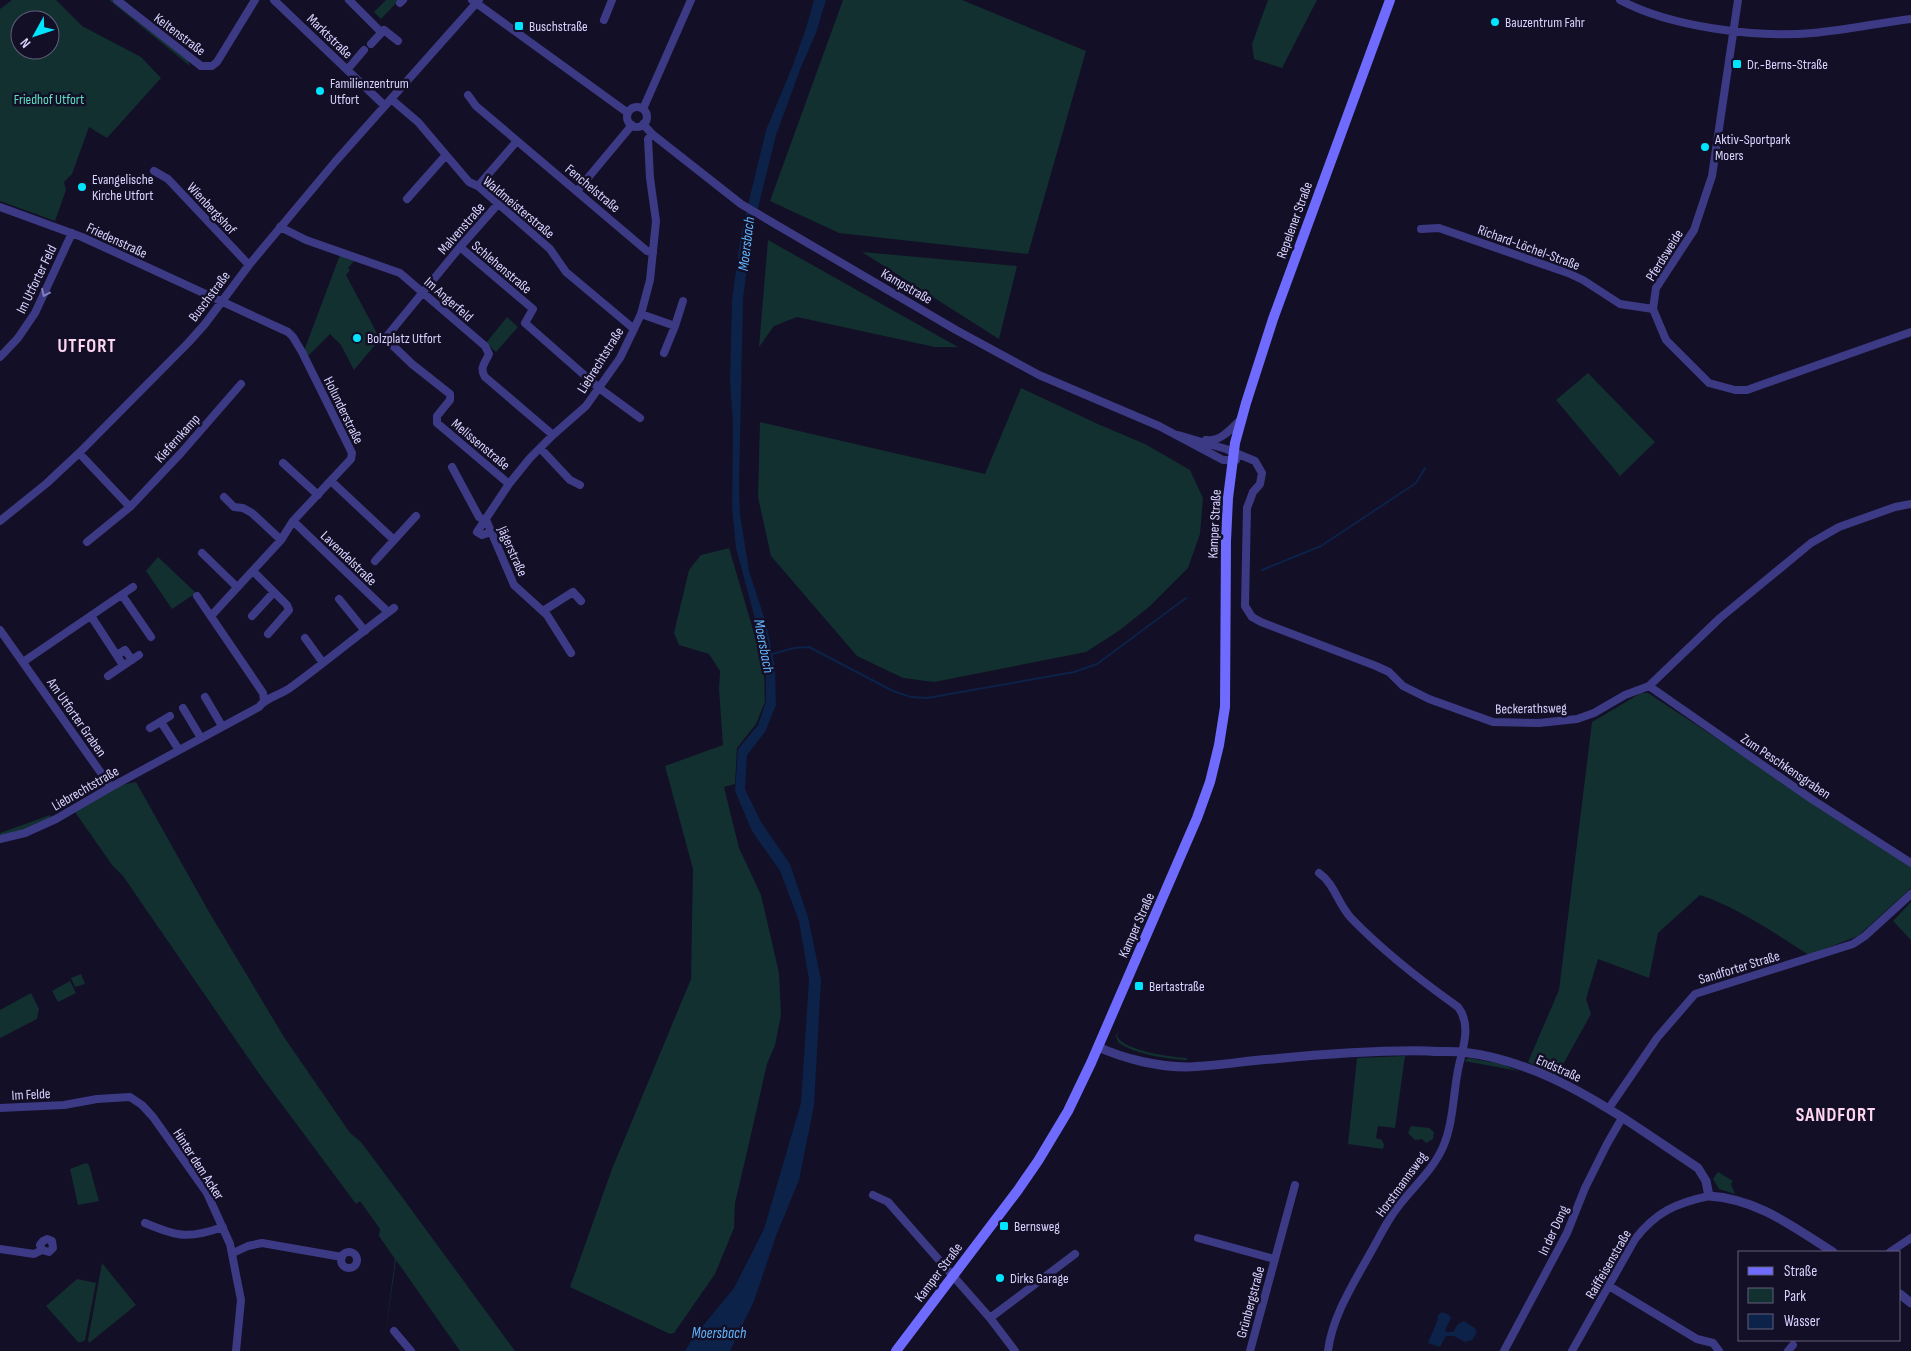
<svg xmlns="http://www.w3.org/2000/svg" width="1911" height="1351" font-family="'Sofia Sans Condensed',sans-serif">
  <rect width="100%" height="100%" fill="#130f26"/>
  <!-- green -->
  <path fill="#12302f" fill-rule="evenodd" d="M 12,0 L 56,0 L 82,26 L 141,57 L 161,78 L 107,138 L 89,127 L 72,174 L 64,182 L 66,190 L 55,221 L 0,201 L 0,9 ZM 20,20 L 50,20 L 50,50 L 20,50 Z
    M 109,0 L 113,0 L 188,60 L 190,66 Z
    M 386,0 L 399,0 L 381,19 L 374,12 Z
    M 843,0 L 962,0 L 1086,51 L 1028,254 L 839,233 L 770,201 Z
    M 1268,0 L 1317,0 L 1282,68 L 1254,59 L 1252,44 Z
    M 768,240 L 958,347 L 935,347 L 797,317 L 774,326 L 759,347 Z
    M 862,252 L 1017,266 L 999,339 Z
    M 340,255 L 354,261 L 348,268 L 350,270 L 346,275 L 380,339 L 354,370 L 341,345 L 330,334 L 307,357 L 304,351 Z
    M 507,317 L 518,327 L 496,352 L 486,343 Z
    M 1588,373 L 1655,442 L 1620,476 L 1556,400 Z
    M 1021,388 L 1100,425 L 1145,444 L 1190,470 L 1203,498 L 1200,534 L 1188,568 L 1150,606 L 1120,630 L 1086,652 L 934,682 L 903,678 L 857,656 L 771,556 L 758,497 L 760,422 L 985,474 Z
    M 729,548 L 764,667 L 765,702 L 756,724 L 737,748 L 735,784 L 724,787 L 739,848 L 761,895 L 779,973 L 781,1015 L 775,1045 L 767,1064 L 747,1152 L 735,1203 L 734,1228 L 715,1274 L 674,1333 L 670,1334 L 570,1287 L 612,1169 L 691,979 L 693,869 L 665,766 L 723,745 L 719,689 L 720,671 L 709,654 L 679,645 L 674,633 L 689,570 L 701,555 Z
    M 158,557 L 196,593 L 172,609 L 146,571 Z
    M 1641,693 L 1648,693 L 1911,866 L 1911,888 L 1858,936 L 1809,955 C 1774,933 1739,908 1700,895 L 1658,933 L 1649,978 L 1598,959 L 1586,999 L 1591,1014 L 1556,1077 L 1528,1062 L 1559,990 L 1592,722 Z
    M 136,782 L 209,912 L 284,1037 L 350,1133 L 361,1142 L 402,1197 L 515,1351 L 460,1351 L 396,1260 L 384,1344 L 386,1347 L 384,1344 L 395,1259 L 379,1236 L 380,1229 L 360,1201 L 356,1204 L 260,1075 L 123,876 L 112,865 L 73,809 L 111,787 Z
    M 50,815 L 51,818 L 27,829 L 0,837 L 0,833 Z
    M 1911,902 L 1911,940 L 1893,921 Z
    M 81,974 L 85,984 L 75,987 L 71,978 Z
    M 70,981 L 76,993 L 58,1002 L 52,991 Z
    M 31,993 L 39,1009 L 37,1019 L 0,1038 L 0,1010 Z
    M 1118,1030 L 1117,1036 C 1124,1051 1171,1057 1187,1058 L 1187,1060 C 1167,1059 1133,1054 1118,1042 L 1116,1036 Z
    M 1405,1056 L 1395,1128 L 1378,1126 L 1376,1138 L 1382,1140 L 1384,1145 L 1383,1149 L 1348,1144 L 1357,1058 Z
    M 1469,1058 L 1501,1064 L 1519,1071 L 1464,1061 Z
    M 1411,1126 L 1429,1128 L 1434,1132 L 1433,1139 L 1426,1143 L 1422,1139 L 1415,1140 L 1408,1133 Z
    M 86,1163 L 89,1165 L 99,1201 L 78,1205 L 70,1169 Z
    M 1718,1172 L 1733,1181 L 1731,1184 L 1735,1194 L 1719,1189 L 1713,1179 Z
    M 102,1263 L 136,1305 L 89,1343 L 88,1340 Z
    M 77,1279 L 96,1283 L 85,1340 L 82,1342 L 78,1342 L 46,1306 Z"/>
  <!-- water -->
  <path fill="#0c2248" d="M 814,0 L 826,0 L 816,33 L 801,67 L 776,135 L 751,236 L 743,299 L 739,488 L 740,514 L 749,571 L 766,623 L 775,666 L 776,705 L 765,732 L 747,755 L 745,789 L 761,822 L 790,864 L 808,917 L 821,980 L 814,1106 L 799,1180 L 776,1236 L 754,1301 L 730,1351 L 685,1351 L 693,1338 L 734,1288 L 764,1229 L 801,1103 L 809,980 L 799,921 L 780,871 L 752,831 L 735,791 L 738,749 L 758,725 L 766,702 L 766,668 L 757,626 L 736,548 L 732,507 L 733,424 L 730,382 L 732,300 L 741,234 L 766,130 L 793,65 L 806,28 Z
    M 1442,1312 L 1449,1315 L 1451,1318 L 1445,1330 L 1447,1332 L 1453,1332 L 1458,1324 L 1464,1321 L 1475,1328 L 1477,1332 L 1472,1340 L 1465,1342 L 1454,1336 L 1446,1336 L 1440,1347 L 1428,1343 L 1438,1319 L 1437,1316 Z"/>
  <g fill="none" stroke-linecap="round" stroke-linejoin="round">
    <!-- stream -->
    <path stroke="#0c2248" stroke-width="2" d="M 1262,570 L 1321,546 L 1416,483 L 1425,468
      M 772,654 L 794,648 L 809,647 L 893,691 L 911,697 L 927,698 L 1074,672 L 1097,664 L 1186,598"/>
    <!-- minor -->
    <path stroke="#3d3a85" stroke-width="8" d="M 117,0 L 201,66 L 212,66 L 217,62 L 255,0
      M 274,0 L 385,106
      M 349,0 L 381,32
      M 472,0 L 628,113
      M 1620,0 C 1670,27 1756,38 1813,33 C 1846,30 1878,23 1911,19
      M 1738,0 L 1712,176 L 1694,230 L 1656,288 L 1653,309 L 1666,340 L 1709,383 L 1735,390 L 1747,390 L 1911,332
      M 400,3 L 403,0
      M 604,20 L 612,0
      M 371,44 L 384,30 L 398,41
      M 347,70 L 364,50
      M 468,95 L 476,106 L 647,251 L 653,253
      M 391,99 L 418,122 L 469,182 L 478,186 L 550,249 L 566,272 L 634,329
      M627 117a10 10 0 1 1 20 0a10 10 0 1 1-20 0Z
      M 643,109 L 691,0
      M 643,124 L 652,134 L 741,204 L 956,330 L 1039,375 L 1159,426 L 1223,460 L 1236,460
      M 154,171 L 168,179 L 249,265
      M 478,186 L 517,141
      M 577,191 L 632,125
      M 407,199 L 446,155
      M 498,204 L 460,247 L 387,336 L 386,339 L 412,364 L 450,394 L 450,400 L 437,416 L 437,423 L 509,484
      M 0,207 L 82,237 L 288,332 L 293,337 L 302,352 L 352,453 L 351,459 L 293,521 L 281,540 L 211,616
      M 280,227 L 306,240 L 400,273 L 485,346 L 489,354 C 485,363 479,368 485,377 L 553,435
      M 1421,229 L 1439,228 L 1568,273 L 1583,280 L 1620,304 L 1653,309
      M 460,247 L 533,309 L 525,323 L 599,388 L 640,418
      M 641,314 L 675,326 L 664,353
      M 675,326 L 683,301
      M 0,357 L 18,338 L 35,313 L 72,233
      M 1178,435 L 1226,449 L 1255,461 L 1262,473 L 1260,484 L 1253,492 L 1247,508 L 1245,606 L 1252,617 L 1261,622 L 1376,666 L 1389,672 L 1403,686 L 1429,699 L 1493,722 L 1539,723 L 1577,719 L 1594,713 L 1625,695 L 1649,686 L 1720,618 L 1811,543 L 1839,527 L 1895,507 L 1911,504
      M 1206,440 C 1221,442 1232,428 1241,419
      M 540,448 L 570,480 L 580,485
      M 79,453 L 130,507 L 87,542
      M 283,463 L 318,495
      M 452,467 L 479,517 L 487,522 L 514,585 L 547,615 L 571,653
      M 331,481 L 394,540
      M 224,497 L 234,507 L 243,508 L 252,513 L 281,540
      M 130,507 L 181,453 L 241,384
      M 0,521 L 47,483 L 79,453 L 188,343 L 205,324 L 249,265 L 335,162 L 479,0
      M 293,521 L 388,612
      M 491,532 L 482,535 L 477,532 L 509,484 L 530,458 L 553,435 L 586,406 L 620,358 L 634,329 L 641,314 L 650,280 L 654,241 L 656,221 L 650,178 L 648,139 L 652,134
      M 202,553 L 237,587
      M 375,561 L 416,516
      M 253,571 L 287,605 L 289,610 L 268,634
      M 122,595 L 151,637
      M 197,596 L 263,693 L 264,700
      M 339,599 L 365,631
      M 543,611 L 573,592 L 581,601
      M 91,616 L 123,665
      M 252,616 L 274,592
      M 0,630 L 111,787
      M 305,638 L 323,663
      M 117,655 L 125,650 L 132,660
      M 23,662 L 133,587
      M 108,676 L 139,655
      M 1649,686 L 1810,798 L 1911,863
      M 205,697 L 222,726
      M 183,708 L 201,738
      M 161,722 L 179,750
      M 150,728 L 170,716
      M 0,839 L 25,833 L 56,819 L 111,787 L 259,707 C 265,698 280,695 290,688 C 326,662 359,634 394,608
      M 1319,873 C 1335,884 1338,905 1352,919 C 1384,952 1420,980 1458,1007 C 1471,1024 1464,1045 1459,1065 C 1453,1092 1454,1121 1443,1147 C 1433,1170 1412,1188 1397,1208 C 1387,1221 1380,1236 1372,1250 C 1355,1281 1332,1316 1328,1351
      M 0,1108 L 64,1105 L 97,1099 L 130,1097 L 142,1105 L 153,1117 L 207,1193 L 230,1244 L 241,1300 L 236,1351
      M 1609,1108 L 1657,1038 L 1695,994 L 1853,944 L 1865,936 L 1911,894
      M 873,1195 L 888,1202 L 990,1318 L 1015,1351
      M 145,1223 C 178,1237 189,1239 223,1227
      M 1198,1238 L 1274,1259
      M 0,1249 L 34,1254 L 42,1250 L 49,1252 L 53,1248 L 52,1241 L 47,1239 L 43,1241 L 40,1245 L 42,1250
      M 1890,1252 L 1911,1238
      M341 1260a8 8 0 1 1 16 0a8 8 0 1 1-16 0Z
      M 233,1253 L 248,1246 L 262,1243 L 342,1257
      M 1609,1286 L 1697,1339 L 1713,1343 L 1719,1351
      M 990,1318 L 1075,1254
      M 394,1331 L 411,1351
      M 1250,1351 L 1295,1185
      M 1504,1351 L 1567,1233 L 1585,1188 L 1607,1144 L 1622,1118
      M 1572,1351 L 1635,1239 C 1656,1212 1676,1203 1709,1196
      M 1788,1351 L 1793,1345"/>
    <!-- tertiary -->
    <path stroke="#3d3a85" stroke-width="9" d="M 1098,1047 C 1125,1059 1158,1067 1187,1067 C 1215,1066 1245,1061 1273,1059 C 1325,1054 1377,1050 1428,1051 C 1439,1052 1451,1051 1462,1052 C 1552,1062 1625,1120 1698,1168 L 1706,1181 L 1709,1196 C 1758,1199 1793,1227 1833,1252
      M 1900,1294 L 1911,1303"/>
    <!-- secondary -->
    <path stroke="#6f6bff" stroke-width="10" d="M 896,1351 L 1018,1190 L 1038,1161 L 1068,1111 L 1091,1063 L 1197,818 L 1210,782 L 1219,745 L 1225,707 L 1226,541 L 1228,498 L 1235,443 L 1246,403 L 1273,319 L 1390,0"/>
  </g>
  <!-- one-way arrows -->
  <defs><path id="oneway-chevron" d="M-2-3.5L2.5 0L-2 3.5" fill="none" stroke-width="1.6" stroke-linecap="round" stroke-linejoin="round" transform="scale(1.25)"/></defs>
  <use stroke="#837fbc" href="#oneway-chevron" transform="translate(45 293) rotate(115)"/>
  <!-- markers -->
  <g fill="#00e5ff" stroke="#130f26" stroke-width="2">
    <circle cx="1495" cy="22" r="5"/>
    <rect x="514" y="21" width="10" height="10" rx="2.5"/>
    <rect x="1732" y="59" width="10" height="10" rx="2.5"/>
    <circle cx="320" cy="91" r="5"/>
    <circle cx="1705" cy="147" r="5"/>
    <circle cx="82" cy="187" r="5"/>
    <circle cx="357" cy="338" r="5"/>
    <rect x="1134" y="981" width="10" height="10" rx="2.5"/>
    <rect x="999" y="1221" width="10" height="10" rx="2.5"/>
    <circle cx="1000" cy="1278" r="5"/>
  </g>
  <g text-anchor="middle" stroke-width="5" stroke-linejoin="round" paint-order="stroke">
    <!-- poi labels -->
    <g font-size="14" fill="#d9d4ff" stroke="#130f26" text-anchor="start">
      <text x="1505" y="27">Bauzentrum Fahr</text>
      <text x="529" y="31">Buschstraße</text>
      <text x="1747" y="69">Dr.-Berns-Straße</text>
      <text x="330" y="88">Familienzentrum<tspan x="330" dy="16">Utfort</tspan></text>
      <text x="1715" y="144">Aktiv-Sportpark<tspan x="1715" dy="16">Moers</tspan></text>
      <text x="92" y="184">Evangelische<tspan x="92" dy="16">Kirche Utfort</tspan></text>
      <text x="367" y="343">Bolzplatz Utfort</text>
      <text x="1149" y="991">Bertastraße</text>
      <text x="1014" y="1231">Bernsweg</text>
      <text x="1010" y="1283">Dirks Garage</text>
    </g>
    <!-- street labels -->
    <g font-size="14" fill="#d9d4ff" stroke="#130f26">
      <text transform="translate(180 34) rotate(37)" y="5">Keltenstraße</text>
      <text transform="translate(330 36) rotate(44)" y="5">Marktstraße</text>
      <text transform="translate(593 188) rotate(40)" y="5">Fenchelstraße</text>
      <text transform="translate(519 207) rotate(40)" y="5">Waldmeisterstraße</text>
      <text transform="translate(212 208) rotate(47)" y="5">Wienbergshof</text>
      <text transform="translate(1294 220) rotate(-70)" y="5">Repelener Straße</text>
      <text transform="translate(461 228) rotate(-49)" y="5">Malvenstraße</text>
      <text transform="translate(117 240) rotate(25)" y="5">Friedenstraße</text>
      <text transform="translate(1529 247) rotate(20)" y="5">Richard-Löchel-Straße</text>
      <text transform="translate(1664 255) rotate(-58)" y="5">Pferdsweide</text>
      <text transform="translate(502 267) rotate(40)" y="5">Schlehenstraße</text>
      <text transform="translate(36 279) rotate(-64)" y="5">Im Utforter Feld</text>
      <text transform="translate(907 286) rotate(30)" y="5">Kampstraße</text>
      <text transform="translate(209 296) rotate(-53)" y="5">Buschstraße</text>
      <text transform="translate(449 299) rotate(41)" y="5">Im Angerfeld</text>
      <text transform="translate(600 360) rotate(-58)" y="5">Liebrechtstraße</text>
      <text transform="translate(344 410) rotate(64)" y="5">Holunderstraße</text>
      <text transform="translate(177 438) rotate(-48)" y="5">Kiefernkamp</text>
      <text transform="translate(481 444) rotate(40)" y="5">Melissenstraße</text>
      <text transform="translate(1214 524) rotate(-87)" y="5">Kamper Straße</text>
      <text transform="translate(513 551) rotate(66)" y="5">Jägerstraße</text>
      <text transform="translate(349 558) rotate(44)" y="5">Lavendelstraße</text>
      <text transform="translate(1531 708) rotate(-1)" y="5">Beckerathsweg</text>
      <text transform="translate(77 717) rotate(55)" y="5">Am Utforter Graben</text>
      <text transform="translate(1786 766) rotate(34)" y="5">Zum Peschkensgraben</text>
      <text transform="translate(85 788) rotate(-30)" y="5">Liebrechtstraße</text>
      <text transform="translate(1136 925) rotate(-66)" y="5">Kamper Straße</text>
      <text transform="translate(1739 967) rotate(-17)" y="5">Sandforter Straße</text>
      <text transform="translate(1559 1068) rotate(24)" y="5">Endstraße</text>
      <text transform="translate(31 1094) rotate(-3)" y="5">Im Felde</text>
      <text transform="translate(199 1164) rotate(57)" y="5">Hinter dem Acker</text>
      <text transform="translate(1401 1184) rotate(-54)" y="5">Horstmannsweg</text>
      <text transform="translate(1553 1230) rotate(-65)" y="5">In der Dong</text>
      <text transform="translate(1608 1264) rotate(-60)" y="5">Raiffeisenstraße</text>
      <text transform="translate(938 1272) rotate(-53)" y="5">Kamper Straße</text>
      <text transform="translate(1250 1302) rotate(-75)" y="5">Grünbergstraße</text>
    </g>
    <!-- park labels -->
    <g font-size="14" fill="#5fe0c0" stroke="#130f26">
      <text x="49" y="104">Friedhof Utfort</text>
    </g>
    <!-- water labels -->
    <g font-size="15" font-style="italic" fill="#62b6ff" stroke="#130f26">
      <text transform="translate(746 244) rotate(-83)" y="5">Moersbach</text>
      <text transform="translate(764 646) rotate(79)" y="5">Moersbach</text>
      <text x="719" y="1338">Moersbach</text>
    </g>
    <!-- district labels -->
    <g font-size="19" font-weight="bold" letter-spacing="1" fill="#ffd6f0" stroke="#130f26">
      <text x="87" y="352">UTFORT</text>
      <text x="1836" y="1121">SANDFORT</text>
    </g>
  </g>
  <!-- legend -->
  <rect x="1738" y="1251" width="162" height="90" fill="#130f26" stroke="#625e7d"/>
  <rect x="1748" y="1267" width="25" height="8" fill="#6f6bff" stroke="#625e7d"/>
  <text x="1784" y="1276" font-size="15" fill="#d9d4ff">Straße</text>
  <rect x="1748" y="1288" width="25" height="15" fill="#12302f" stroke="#625e7d"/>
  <text x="1784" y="1301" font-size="15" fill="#d9d4ff">Park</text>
  <rect x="1748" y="1314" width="25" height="15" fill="#0c2248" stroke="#625e7d"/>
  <text x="1784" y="1326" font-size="15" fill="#d9d4ff">Wasser</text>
  <!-- north arrow -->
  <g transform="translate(35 35) rotate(230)"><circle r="24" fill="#130f26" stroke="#625e7d"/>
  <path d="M0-4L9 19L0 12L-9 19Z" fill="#00e5ff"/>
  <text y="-8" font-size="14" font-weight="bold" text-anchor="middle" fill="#d9d4ff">N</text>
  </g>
</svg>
